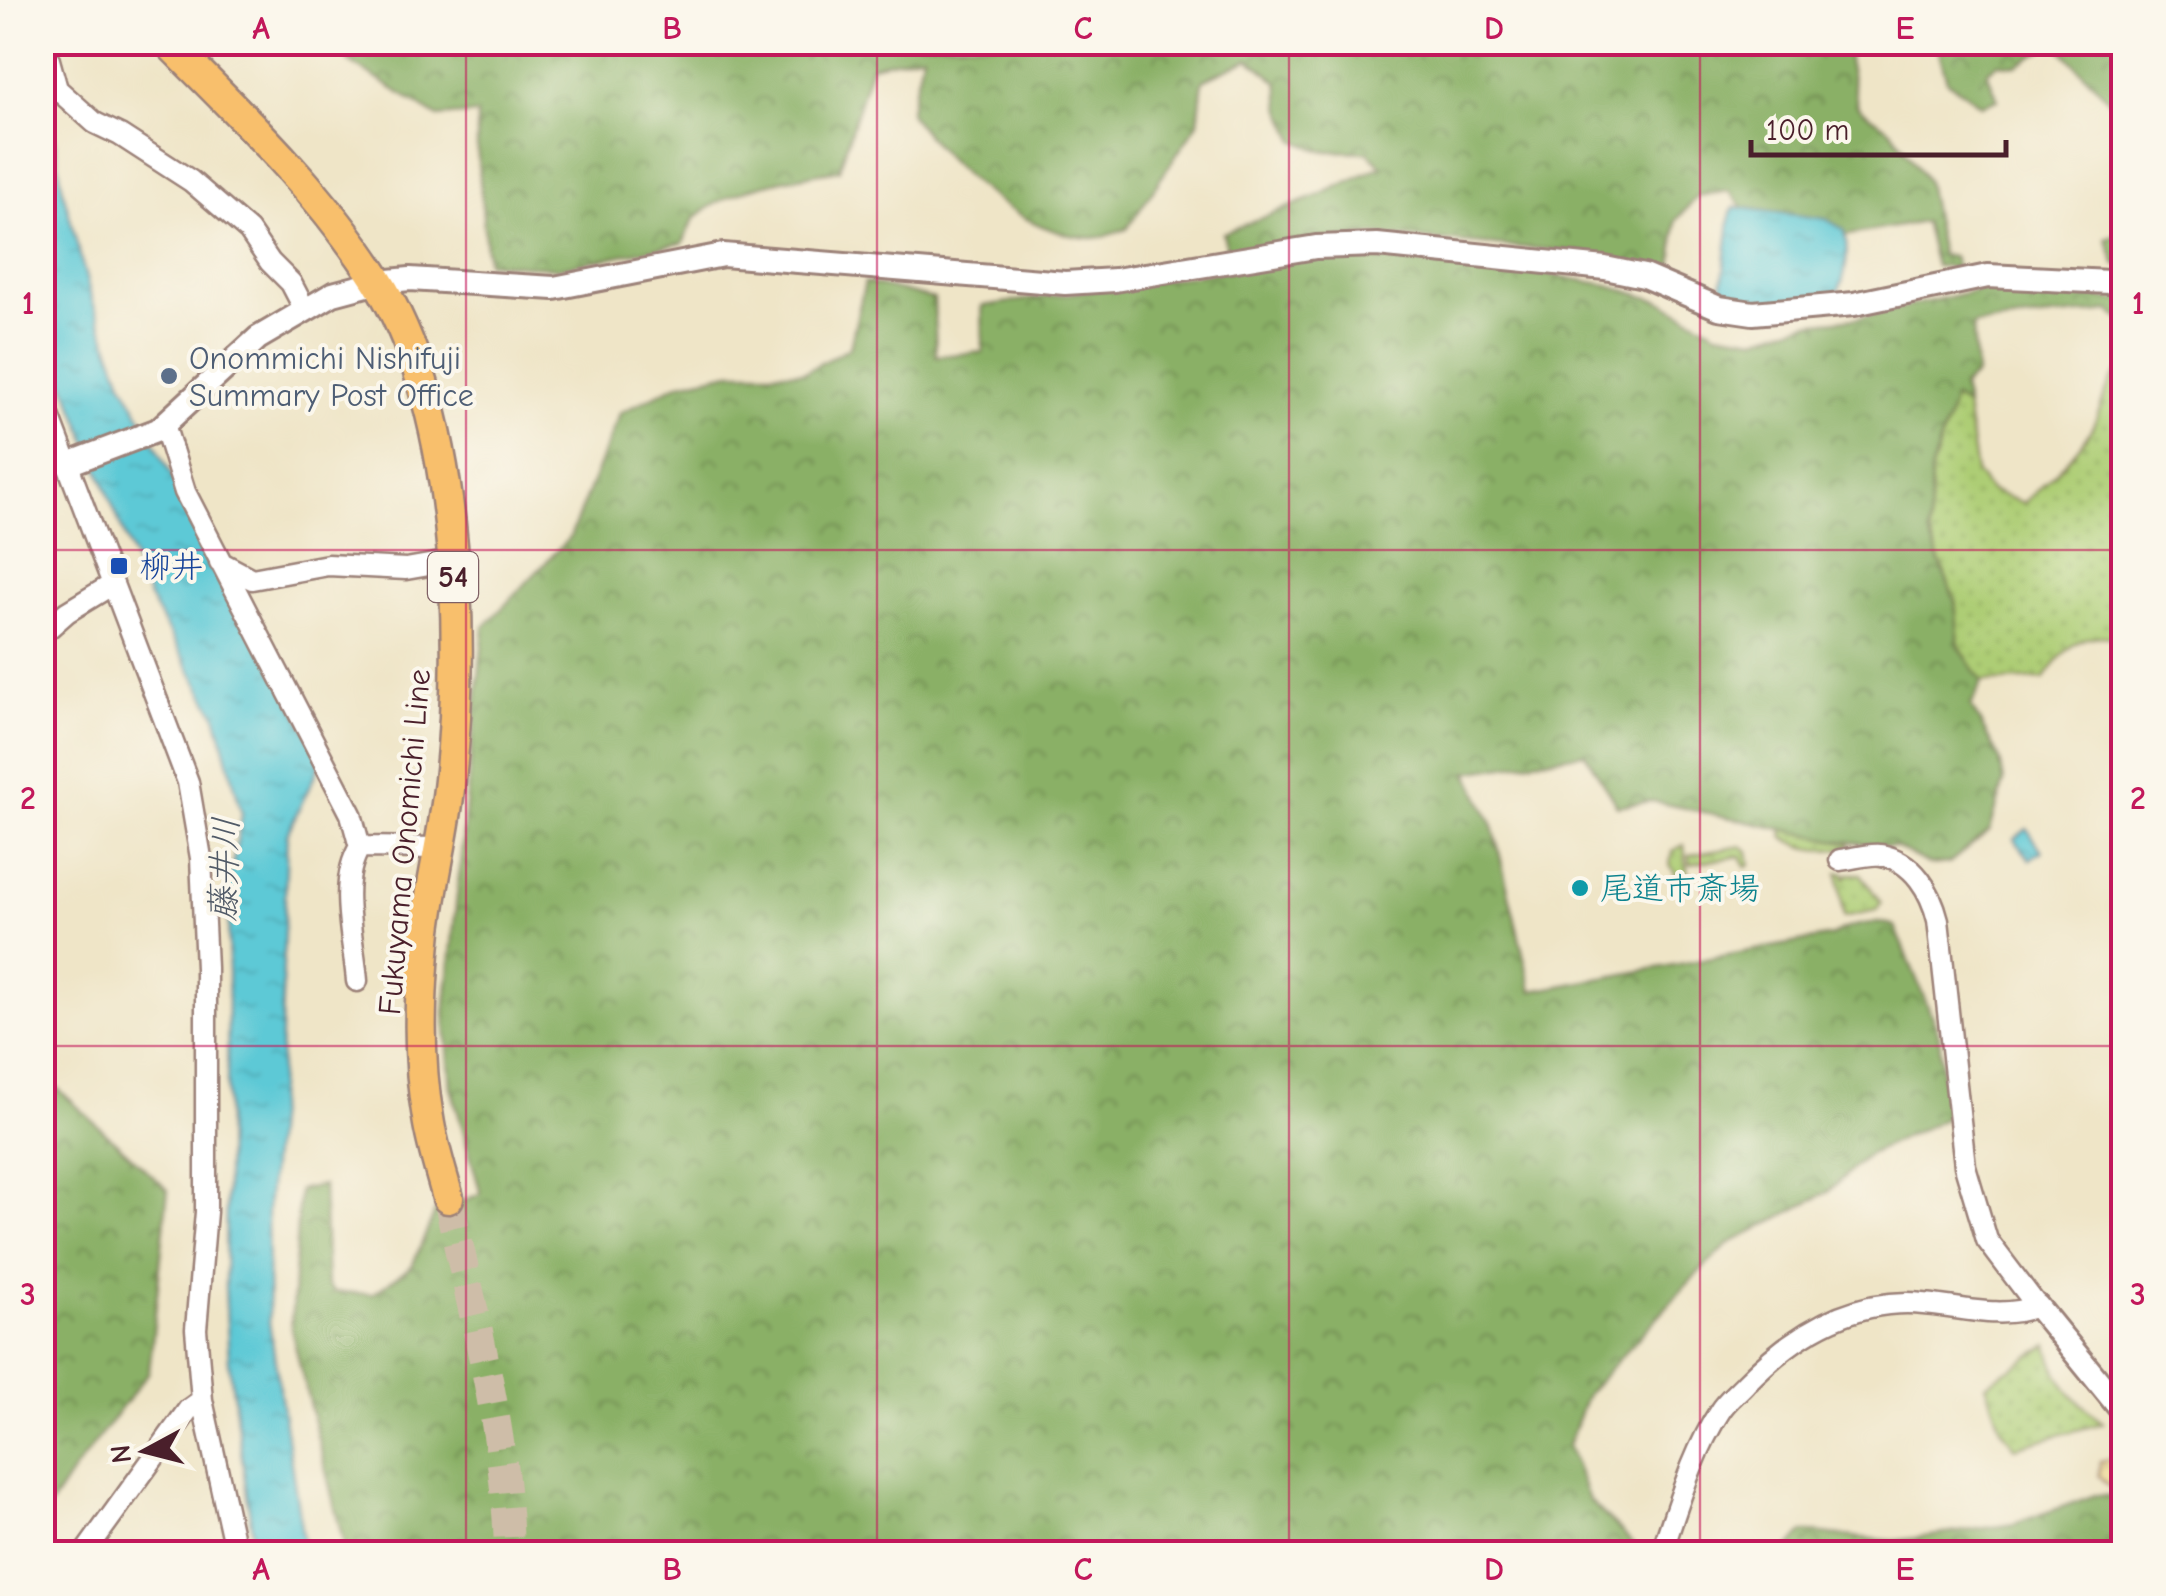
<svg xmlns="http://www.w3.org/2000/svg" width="2166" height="1596" font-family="'Comic Neue','Klee One',sans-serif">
  <defs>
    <pattern id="grass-dots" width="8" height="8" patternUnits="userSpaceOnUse" patternTransform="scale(2.5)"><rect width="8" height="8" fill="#adcd75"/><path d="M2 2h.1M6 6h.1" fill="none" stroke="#96b065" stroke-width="1.8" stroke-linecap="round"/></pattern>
    <pattern id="forest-crowns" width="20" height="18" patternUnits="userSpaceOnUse" patternTransform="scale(2.5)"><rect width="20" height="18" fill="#8ab066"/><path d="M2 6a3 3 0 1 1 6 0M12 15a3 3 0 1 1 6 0" fill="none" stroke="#738f54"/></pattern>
    <pattern id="sand-dots" width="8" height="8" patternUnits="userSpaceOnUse" patternTransform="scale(2.5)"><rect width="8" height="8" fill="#eeda9e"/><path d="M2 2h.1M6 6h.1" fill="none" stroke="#cebb88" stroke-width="1.8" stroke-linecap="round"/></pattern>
    <pattern id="water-ripples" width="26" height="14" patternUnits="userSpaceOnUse" patternTransform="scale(2.5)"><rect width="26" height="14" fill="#5dc9d6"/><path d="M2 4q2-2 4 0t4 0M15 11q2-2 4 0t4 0" fill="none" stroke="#52acb8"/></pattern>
  </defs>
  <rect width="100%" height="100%" fill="#fbf7ec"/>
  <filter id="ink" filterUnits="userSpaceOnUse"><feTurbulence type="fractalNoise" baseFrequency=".01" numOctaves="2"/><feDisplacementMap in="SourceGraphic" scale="20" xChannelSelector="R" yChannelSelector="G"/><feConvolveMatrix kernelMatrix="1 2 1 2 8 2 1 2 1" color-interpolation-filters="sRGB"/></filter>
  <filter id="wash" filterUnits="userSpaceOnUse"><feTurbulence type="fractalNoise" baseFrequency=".0048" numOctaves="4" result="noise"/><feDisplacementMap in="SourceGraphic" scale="40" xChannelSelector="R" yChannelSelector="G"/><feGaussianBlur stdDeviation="2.25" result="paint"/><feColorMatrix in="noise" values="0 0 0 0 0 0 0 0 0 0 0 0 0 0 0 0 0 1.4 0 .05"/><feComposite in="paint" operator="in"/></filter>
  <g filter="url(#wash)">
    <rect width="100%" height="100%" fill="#efe5c7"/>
    <!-- grass -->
    <path fill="url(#grass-dots)" stroke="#7c7650" stroke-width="2.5" d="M 2123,368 L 2124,629 L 2117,638 C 2077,630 2066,650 2044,679 L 1982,682 L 1959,646 L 1955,601 L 1929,533 L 1931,469 L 1954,398 L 1966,406 L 1976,472 L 1990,491 L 2024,503 C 2047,481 2072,459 2090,431 C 2103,411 2103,382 2123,368 Z
      M 1784,829 L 1849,842 L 1850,847 C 1825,852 1804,852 1783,836 Z
      M 1684,845 L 1688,878 L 1676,875 L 1670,865 L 1672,851 Z
      M 1742,846 L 1748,851 L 1750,864 L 1746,867 L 1741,856 L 1690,864 L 1689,855 Z
      M 1838,873 L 1844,873 L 1845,878 L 1848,874 L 1861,874 L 1881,903 L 1877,910 L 1844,917 Z
      M 2048,1345 C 2057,1385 2073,1397 2103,1423 L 2015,1447 L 2001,1428 L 1986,1384 Z"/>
    <!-- forest -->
    <path fill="url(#forest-crowns)" stroke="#6a6848" stroke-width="2.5" d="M 352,42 L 1851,43 L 1848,60 L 1858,107 L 1892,131 L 1927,181 L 1941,255 L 1953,257 L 1957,268 L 1935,266 L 1924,222 L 1821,240 L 1777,213 L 1744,208 L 1729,191 L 1698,196 L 1676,221 L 1672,272 L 1577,252 L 1376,235 L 1227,251 L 1223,233 L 1320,195 L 1381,166 L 1368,152 L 1322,151 L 1296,141 L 1281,108 L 1278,82 L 1249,59 L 1203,80 L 1198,123 L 1127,229 C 1115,232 1102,239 1090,238 C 1018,233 950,167 909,113 L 923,54 L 871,65 L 839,170 C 792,178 736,185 697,216 C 690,222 687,234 683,243 L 557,268 L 487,262 L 477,147 L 477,114 L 438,117 L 348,61 Z
      M 1937,43 L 1937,42 L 2054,43 L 2017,65 L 1998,63 L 1987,72 L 1998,99 L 1981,105 L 1947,81 Z
      M 2055,43 L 2123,43 L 2123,93 L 2112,103 Z
      M 2123,232 L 2123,264 L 2116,265 L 2106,239 Z
      M 1332,255 L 1540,273 L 1608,285 L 1663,302 L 1717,332 L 1756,338 L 1806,323 L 1856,318 L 1979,290 L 2082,293 L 2115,301 L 2123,297 L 2123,321 L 2110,311 L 1973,325 L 1976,375 L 1962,387 L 1966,406 L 1954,399 L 1931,469 L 1929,533 L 1955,601 L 1959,646 L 1982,682 L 1971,706 L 2000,760 L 2004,782 L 1990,830 L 1949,863 L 1930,865 L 1895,847 L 1832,840 L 1652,801 L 1617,806 L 1585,753 L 1468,772 L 1493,826 L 1532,991 L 1832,936 C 1846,925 1879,919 1895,926 L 1939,1034 L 1946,1118 L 1867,1155 L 1828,1192 L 1729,1244 L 1696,1275 L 1587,1394 L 1568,1445 L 1589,1500 L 1643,1553 L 346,1553 L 291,1329 L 299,1190 L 323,1185 L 327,1285 L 334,1292 L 373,1294 L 412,1266 L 436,1210 L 481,1194 L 451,1087 L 445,1013 L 484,627 L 570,537 L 620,413 L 680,383 L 730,372 L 805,372 L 850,347 L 865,282 L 934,299 L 936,356 L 983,352 L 982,306 Z
      M 43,1075 L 168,1190 L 149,1372 L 71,1474 L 43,1517 Z
      M 2095,1495 L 2123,1497 L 2123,1553 L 1784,1553 L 1803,1532 L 1894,1541 L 2014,1524 Z"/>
    <!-- sand -->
    <path fill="url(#sand-dots)" stroke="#9c7c64" stroke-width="2.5" d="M 2123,1455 L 2123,1494 L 2115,1492 L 2099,1475 L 2100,1461 Z"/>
    <!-- water -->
    <path fill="url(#water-ripples)" stroke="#547480" stroke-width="2.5" d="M 42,64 L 63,191 L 91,297 L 122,381 L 322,760 L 287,834 L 280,1066 L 267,1211 L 269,1321 L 305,1553 L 255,1553 L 229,1363 L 225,1287 L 229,884 L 242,814 L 216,715 L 149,598 L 43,328 Z
      M 1735,207 L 1826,219 L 1843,229 C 1850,249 1847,278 1835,297 L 1779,302 L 1721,296 L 1731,212 Z
      M 2027,829 L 2042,851 L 2030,859 L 2014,839 Z"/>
  </g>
  <g filter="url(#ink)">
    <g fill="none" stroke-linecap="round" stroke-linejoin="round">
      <!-- primary-tunnel -->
      <path stroke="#cebda8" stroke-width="30" stroke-dasharray="30 15" stroke-linecap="butt" d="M 448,1198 C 473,1315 507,1434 509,1554"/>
      <defs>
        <path id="minor" d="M 44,42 L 57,89 L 95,123 L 120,135 L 191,181 L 249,231 L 270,262 L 291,283 L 304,308
          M 42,397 L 188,782 L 201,858 L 206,968 L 206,1212 L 196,1329 L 202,1400 L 236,1554
          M 164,424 L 185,492 L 351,814 L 360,847 C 337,882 354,941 357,981
          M 220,562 L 252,579 L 328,565 L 406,569 L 452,561
          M 42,634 L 67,612 L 113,584
          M 360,847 L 439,848
          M 84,1554 L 188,1410 L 202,1400
          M 1661,1554 C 1678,1506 1692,1454 1720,1411 C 1726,1401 1738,1392 1746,1383 C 1789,1339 1844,1303 1907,1303 C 1949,1303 1997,1322 2037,1306 L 1987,1240 L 1965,1166 L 1938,920 C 1931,892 1914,861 1881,855 C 1869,853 1852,859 1840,860"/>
        <path id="tertiary" d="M 68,464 L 158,430 L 258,338 L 333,294 L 378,282 L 410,279 L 554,288 L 723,255 L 1065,283 L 1115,280 L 1316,247 L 1377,245 L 1605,268 L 1644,276 L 1719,308 L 1753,313 L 1854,304 L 1988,276 L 2109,282 L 2124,278
          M 2037,1306 L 2124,1413"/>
        <path id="primary" d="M 168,42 C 242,116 320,191 377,280 C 458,409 466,632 450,780 C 445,830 432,880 426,930 C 420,992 417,1056 428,1118 C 432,1145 441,1172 448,1198"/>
      </defs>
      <!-- minor casing -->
      <use href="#minor" stroke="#9c8279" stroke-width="25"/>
      <!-- tertiary casing -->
      <use href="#tertiary" stroke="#9c8279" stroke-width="28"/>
      <!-- primary casing -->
      <use href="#primary" stroke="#9c8279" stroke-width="35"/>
      <!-- minor -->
      <use href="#minor" stroke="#fff" stroke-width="20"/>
      <!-- tertiary -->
      <use href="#tertiary" stroke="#fff" stroke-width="22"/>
      <!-- primary -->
      <use href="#primary" stroke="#f8bf6c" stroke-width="30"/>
    </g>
  </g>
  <!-- grid -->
  <path fill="none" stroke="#c2185b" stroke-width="2.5" stroke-opacity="0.55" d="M 466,42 L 466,1554M 877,42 L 877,1554M 1289,42 L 1289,1554M 1700,42 L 1700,1554M 42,550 L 2124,550M 42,1046 L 2124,1046"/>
  <!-- markers -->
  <circle fill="#5c6f8a" stroke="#fbf7ec" stroke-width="4" cx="169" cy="376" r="10"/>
  <rect fill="#1a4fb4" stroke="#fbf7ec" stroke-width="4" x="109" y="556" width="20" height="20" rx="5"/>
  <circle fill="#0f9aa8" stroke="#fbf7ec" stroke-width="4" cx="1580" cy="888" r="10"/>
  <g text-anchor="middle" stroke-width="8" stroke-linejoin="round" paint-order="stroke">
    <!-- shield labels -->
    <rect fill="#fbf7ec" stroke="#7f6065" stroke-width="2.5" x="428" y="552" width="50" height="50" rx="8"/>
    <g font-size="30" font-weight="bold" fill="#4a1f2b">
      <text x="453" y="587">54</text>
    </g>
    <!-- service labels -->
    <g font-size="32" fill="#4e5e75" stroke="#fbf7ec" text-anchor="start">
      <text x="189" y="369">Onommichi Nishifuji<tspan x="189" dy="37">Summary Post Office</tspan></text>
    </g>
    <!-- transit labels -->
    <g font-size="32" fill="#164399" stroke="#fbf7ec" text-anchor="start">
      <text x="139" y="577">柳井</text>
    </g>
    <!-- street labels -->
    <g font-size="32" fill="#4a1f2b" stroke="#fbf7ec">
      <text transform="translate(404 842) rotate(-85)" y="11">Fukuyama Onomichi Line</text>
    </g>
    <!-- culture labels -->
    <g font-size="32" fill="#0d838f" stroke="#fbf7ec" text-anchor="start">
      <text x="1600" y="899">尾道市斎場</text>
    </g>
    <!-- water labels -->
    <g font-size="35" font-style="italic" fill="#515a67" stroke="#fbf7ec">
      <text transform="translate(224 869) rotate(-88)" y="12">藤井川</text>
    </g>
  </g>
  <!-- margin -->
  <rect width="2166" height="1596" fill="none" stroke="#fbf7ec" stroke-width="110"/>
  <!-- north arrow -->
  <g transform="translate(145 1451) rotate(263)" stroke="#fbf7ec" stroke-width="8" paint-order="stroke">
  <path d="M0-8L18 38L0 25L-18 38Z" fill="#4a1f2b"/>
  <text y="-15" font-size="28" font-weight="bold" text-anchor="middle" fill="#4a1f2b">N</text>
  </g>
  <!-- scale -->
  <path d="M1751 140v15h255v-15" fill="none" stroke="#4a1f2b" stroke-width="5"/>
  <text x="1766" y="140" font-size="30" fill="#4a1f2b" stroke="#fbf7ec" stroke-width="8" paint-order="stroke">100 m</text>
  <rect x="55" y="55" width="2056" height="1486" fill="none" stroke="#c2185b" stroke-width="4"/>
  <g font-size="32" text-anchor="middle" font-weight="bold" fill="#c2185b">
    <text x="261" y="39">A</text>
    <text x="672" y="39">B</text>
    <text x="1083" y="39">C</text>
    <text x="1494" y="39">D</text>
    <text x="1905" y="39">E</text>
    <text x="28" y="314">1</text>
    <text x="2138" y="314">1</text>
    <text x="28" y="809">2</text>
    <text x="2138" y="809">2</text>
    <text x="28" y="1305">3</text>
    <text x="2138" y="1305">3</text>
    <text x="261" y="1580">A</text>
    <text x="672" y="1580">B</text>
    <text x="1083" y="1580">C</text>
    <text x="1494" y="1580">D</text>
    <text x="1905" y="1580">E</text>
  </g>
</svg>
